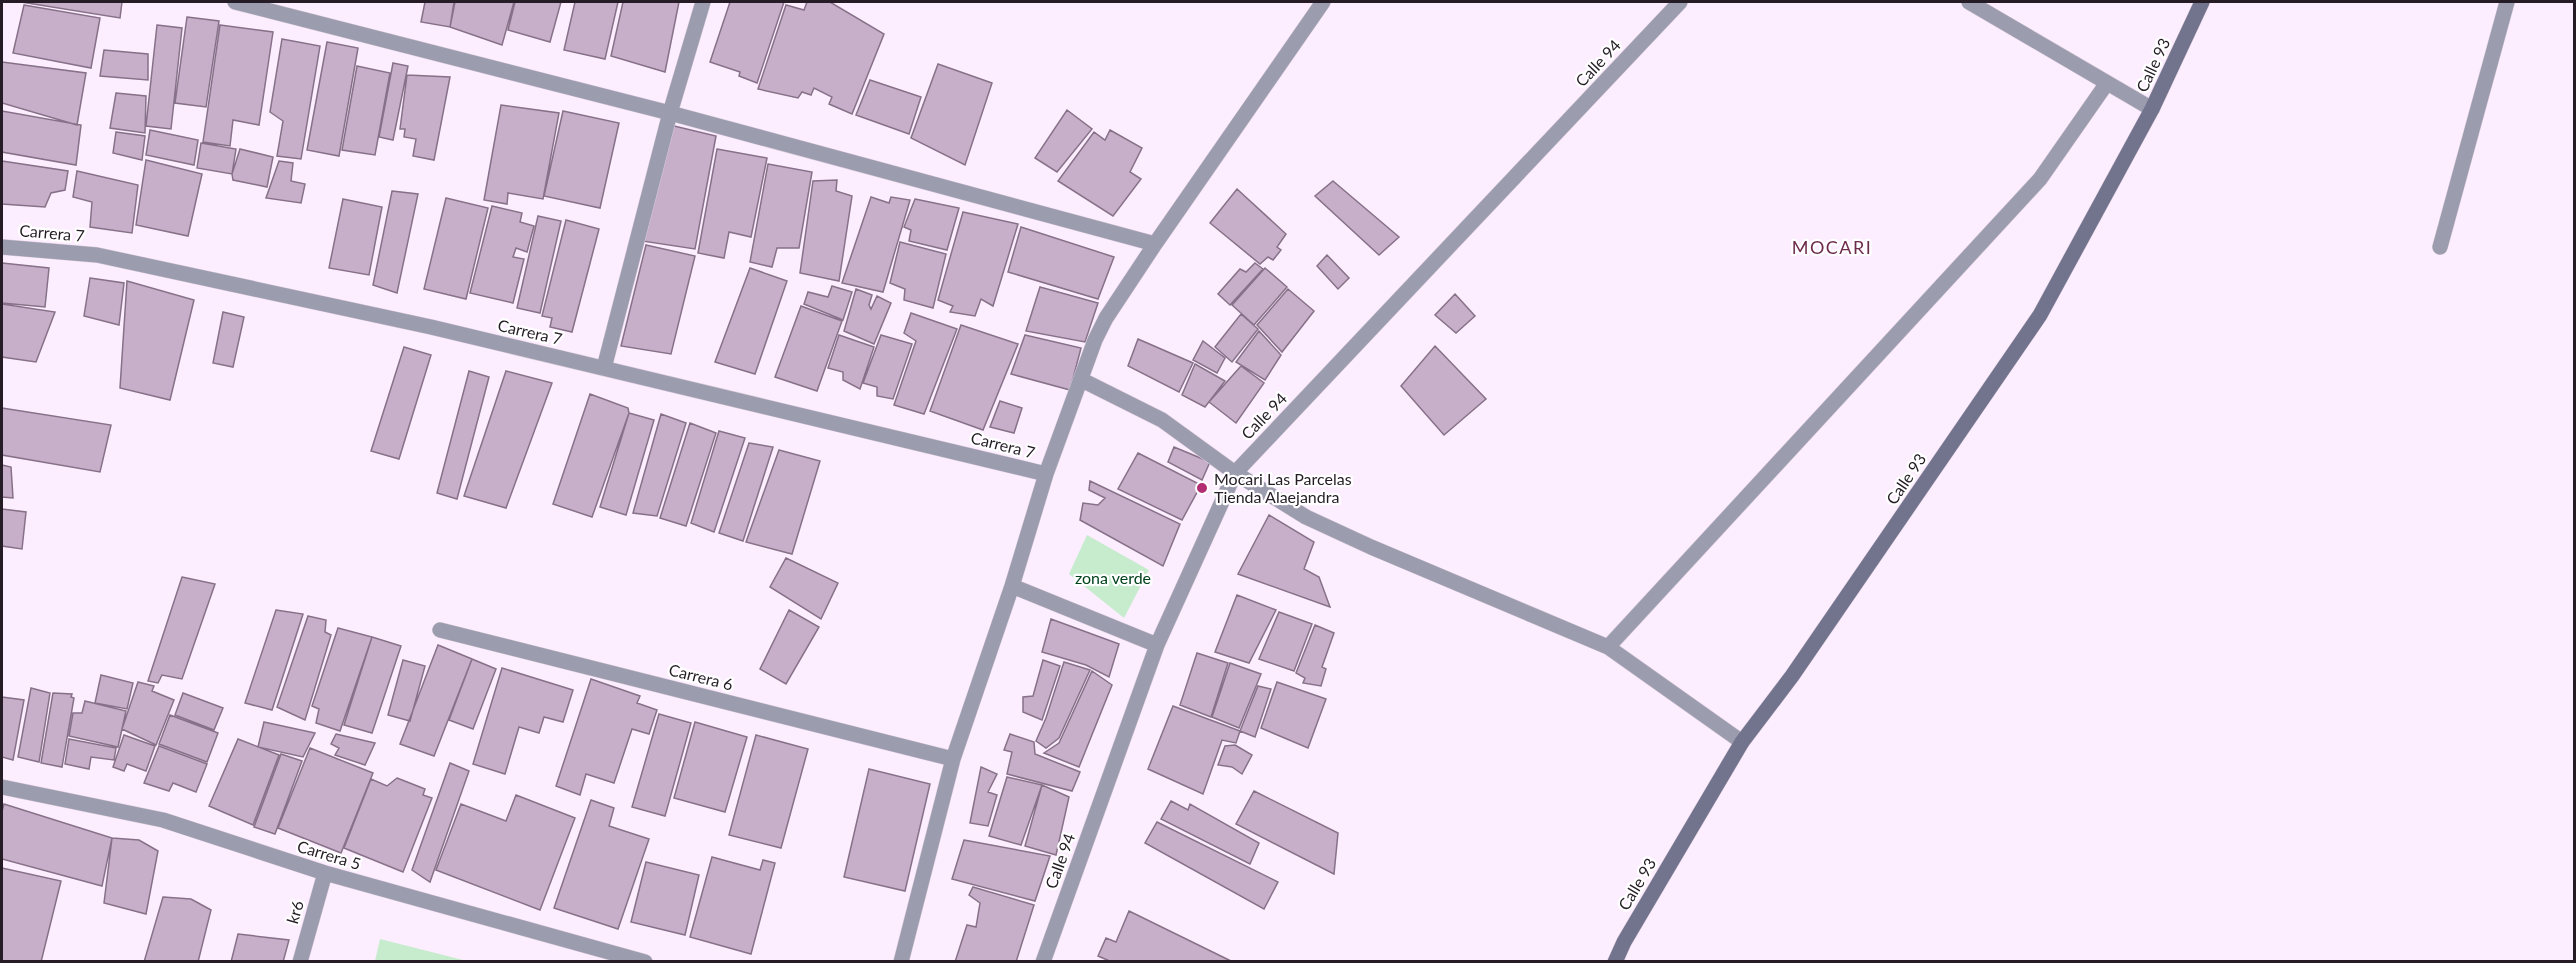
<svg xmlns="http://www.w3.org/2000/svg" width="2576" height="963" font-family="Lato,sans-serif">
  <rect width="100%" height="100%" fill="#fdeeff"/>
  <!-- green -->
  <path fill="#c6ebcd" d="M 1087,535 L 1149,570 L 1124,618 L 1069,574 Z
    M 380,939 L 467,961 L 375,961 Z"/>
  <!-- building -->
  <path fill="#c7afc9" stroke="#877189" stroke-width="1.5" d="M 21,2 L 122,2 L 120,18 Z
    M 425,2 L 454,2 L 450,27 L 421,22 Z
    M 455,2 L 514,2 L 502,45 L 450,27 Z
    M 515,2 L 561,2 L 550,42 L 508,30 Z
    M 575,2 L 618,2 L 605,59 L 564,50 Z
    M 623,2 L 679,2 L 665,72 L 611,56 Z
    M 730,2 L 784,2 L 757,83 L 739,76 L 740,72 L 710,62 Z
    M 807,2 L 830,2 L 884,34 L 852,114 L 829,104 L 832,97 L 814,88 L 811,95 L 802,92 L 798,98 L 758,89 L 786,5 L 804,10 Z
    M 24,5 L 100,18 L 91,68 L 13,53 Z
    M 187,17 L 219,21 L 206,107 L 175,103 Z
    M 157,25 L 182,28 L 171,129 L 146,126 Z
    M 220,25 L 273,32 L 259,125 L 233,120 L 230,146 L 203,142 Z
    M 282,39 L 320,46 L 301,159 L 277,156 L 283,121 L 270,112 Z
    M 327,42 L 358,48 L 339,156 L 307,150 Z
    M 104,50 L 148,54 L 148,80 L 100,76 Z
    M 2,62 L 86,73 L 77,125 L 2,103 Z
    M 393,63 L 408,66 L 393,140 L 379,137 Z
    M 938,64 L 992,83 L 965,165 L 911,138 Z
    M 357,66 L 390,73 L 375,155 L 342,150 Z
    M 407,75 L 450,77 L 434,160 L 413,156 L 416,139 L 404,137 L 405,129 L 400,129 Z
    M 870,80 L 921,97 L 909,134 L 856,115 Z
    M 116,93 L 146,96 L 145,133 L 110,128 Z
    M 501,105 L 559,113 L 543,199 L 508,193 L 507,204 L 484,200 Z
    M 1067,110 L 1092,129 L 1057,172 L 1035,158 Z
    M 2,111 L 81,125 L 76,165 L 2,152 Z
    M 563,111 L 619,123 L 600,208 L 544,196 Z
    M 670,125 L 716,136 L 695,249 L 642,241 Z
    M 150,130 L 198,140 L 194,165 L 146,155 Z
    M 1110,130 L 1142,148 L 1130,172 L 1141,179 L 1113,216 L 1058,181 L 1094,132 L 1105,140 Z
    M 116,132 L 145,136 L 142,160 L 113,153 Z
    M 201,143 L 236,149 L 232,174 L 197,168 Z
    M 240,149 L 273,157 L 267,187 L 233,180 L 232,174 Z
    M 717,149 L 767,158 L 751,237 L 729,232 L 724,258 L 698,253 Z
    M 146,160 L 202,174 L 188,236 L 136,225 Z
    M 2,161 L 68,171 L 65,190 L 51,193 L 45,207 L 2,204 Z
    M 279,161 L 293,163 L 291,181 L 305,184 L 301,203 L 266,198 Z
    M 768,164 L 812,172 L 799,248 L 777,248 L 772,267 L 750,262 Z
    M 77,171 L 138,185 L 132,233 L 90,227 L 92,202 L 73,197 Z
    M 837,180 L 836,191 L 852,196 L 839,281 L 800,273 L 813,181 Z
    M 1333,181 L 1399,237 L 1379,255 L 1315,196 Z
    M 1237,189 L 1286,234 L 1277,247 L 1281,250 L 1273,260 L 1268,257 L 1260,264 L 1210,223 Z
    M 392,191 L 418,194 L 397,293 L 373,285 Z
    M 871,197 L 889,203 L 891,197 L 910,200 L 883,292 L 842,283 Z
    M 446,198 L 488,208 L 466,299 L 424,289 Z
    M 343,199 L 382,207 L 369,275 L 329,268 Z
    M 915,199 L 959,208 L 947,250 L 909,241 L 911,230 L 904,227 Z
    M 492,206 L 522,213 L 520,222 L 534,226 L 527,252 L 516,248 L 513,257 L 524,259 L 513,303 L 470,293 Z
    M 963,212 L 1018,224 L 993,306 L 981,299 L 975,316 L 950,312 L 953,306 L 938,300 Z
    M 538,216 L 561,221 L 540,313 L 517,308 Z
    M 566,220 L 599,229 L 572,332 L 550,327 L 552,318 L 542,316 Z
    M 1021,227 L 1114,257 L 1098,299 L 1008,272 Z
    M 900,242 L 946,254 L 933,308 L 904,300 L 905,289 L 890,283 Z
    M 646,245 L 695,256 L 671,354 L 621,346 Z
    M 1327,255 L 1349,278 L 1338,289 L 1317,266 Z
    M 2,263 L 49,268 L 45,307 L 2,303 Z
    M 1255,263 L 1263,269 L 1230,305 L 1218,294 L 1240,269 L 1246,272 Z
    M 750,268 L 787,281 L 755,374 L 715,362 Z
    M 1265,268 L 1287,287 L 1254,325 L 1232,305 Z
    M 90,278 L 124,283 L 119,325 L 84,316 Z
    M 127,281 L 194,300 L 170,400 L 120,388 Z
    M 832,286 L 852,292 L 843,320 L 804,304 L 808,292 L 828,297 Z
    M 1040,287 L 1098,303 L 1085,342 L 1026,331 Z
    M 856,289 L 872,295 L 869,305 L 871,309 L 877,296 L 891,303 L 874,344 L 844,331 Z
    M 1288,289 L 1314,311 L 1282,352 L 1257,325 Z
    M 1455,294 L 1475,316 L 1456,333 L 1435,315 Z
    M 2,304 L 55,312 L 36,362 L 2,357 Z
    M 801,306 L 842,321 L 817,391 L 775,377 Z
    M 223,312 L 244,317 L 233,367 L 213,363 Z
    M 911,313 L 957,329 L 924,414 L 894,405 L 916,341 L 904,333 Z
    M 1241,314 L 1258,329 L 1232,362 L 1215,347 Z
    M 961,325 L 1018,344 L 983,430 L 930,411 Z
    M 1259,331 L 1281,355 L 1265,380 L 1236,362 Z
    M 839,335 L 874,347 L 860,389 L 843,380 L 843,372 L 828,368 Z
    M 881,335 L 912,344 L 893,399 L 877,396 L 877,387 L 863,383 Z
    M 1025,335 L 1081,348 L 1070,390 L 1011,374 Z
    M 1138,339 L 1193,363 L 1179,392 L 1128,366 Z
    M 1203,341 L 1225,358 L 1217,373 L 1193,360 Z
    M 1435,346 L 1486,399 L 1444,435 L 1401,386 Z
    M 404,347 L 431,355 L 399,459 L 371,451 Z
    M 1195,364 L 1225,381 L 1205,407 L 1182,395 Z
    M 1241,366 L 1264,383 L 1236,423 L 1209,402 Z
    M 469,371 L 489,377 L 457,499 L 437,493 Z
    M 506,371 L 552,383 L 506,508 L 464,496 Z
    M 590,394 L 628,408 L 629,413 L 592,517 L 553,504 Z
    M 1000,401 L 1022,408 L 1014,433 L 990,427 Z
    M 2,408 L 111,425 L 100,472 L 2,455 Z
    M 629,413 L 654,420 L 626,515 L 600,507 Z
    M 661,414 L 686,423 L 657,516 L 633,513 Z
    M 690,423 L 716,433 L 686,526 L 660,518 Z
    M 719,431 L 745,438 L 714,532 L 691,523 Z
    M 749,443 L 773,447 L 743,541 L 719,533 Z
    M 1174,447 L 1210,462 L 1202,480 L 1168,462 Z
    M 779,450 L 820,461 L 792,554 L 746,542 Z
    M 1138,453 L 1201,485 L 1182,520 L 1118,489 Z
    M 2,465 L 11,467 L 13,498 L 2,497 Z
    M 1090,481 L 1180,524 L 1163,566 L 1080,520 L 1083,503 L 1098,505 L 1105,498 L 1089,490 Z
    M 2,509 L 26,512 L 22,549 L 2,546 Z
    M 1269,515 L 1314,542 L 1304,569 L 1319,577 L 1330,607 L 1238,574 Z
    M 786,558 L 838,583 L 821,619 L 770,587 Z
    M 182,577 L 215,584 L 182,679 L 162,675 L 158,683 L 148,681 Z
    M 1237,595 L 1276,610 L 1249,663 L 1215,652 Z
    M 276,610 L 303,614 L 272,710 L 245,703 Z
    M 789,610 L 819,627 L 786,684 L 760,669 Z
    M 1279,612 L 1312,624 L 1294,671 L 1259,659 Z
    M 308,616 L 326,620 L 325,632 L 331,635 L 305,720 L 277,707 Z
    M 1051,619 L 1119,644 L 1109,677 L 1086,665 L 1042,652 Z
    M 1315,625 L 1334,633 L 1322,667 L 1326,669 L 1321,686 L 1303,683 L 1305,678 L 1296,673 Z
    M 338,628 L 372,637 L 340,731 L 316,723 L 319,709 L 312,706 Z
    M 372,637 L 401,646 L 372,733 L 344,725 Z
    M 438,645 L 472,659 L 434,756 L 400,744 Z
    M 1197,653 L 1228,663 L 1211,717 L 1180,705 Z
    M 472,659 L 496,669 L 473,729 L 449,720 Z
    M 403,660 L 425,666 L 410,721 L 388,715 Z
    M 1043,660 L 1060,666 L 1042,720 L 1023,712 L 1023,697 L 1033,696 Z
    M 1064,662 L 1090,670 L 1059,738 L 1046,748 L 1036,741 L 1046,718 Z
    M 1230,663 L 1261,674 L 1239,728 L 1212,717 Z
    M 502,668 L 573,690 L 563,722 L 544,717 L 539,733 L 519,727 L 505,774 L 473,764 Z
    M 1092,671 L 1112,685 L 1079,767 L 1044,753 L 1059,743 Z
    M 101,675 L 133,683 L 127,709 L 95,703 Z
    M 591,679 L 640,696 L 637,703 L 657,710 L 649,734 L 632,729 L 614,783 L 586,774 L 580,795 L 556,786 Z
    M 138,682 L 154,686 L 152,691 L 174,700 L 156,745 L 122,729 Z
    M 1277,682 L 1326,699 L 1308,748 L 1261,728 Z
    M 1258,686 L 1271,689 L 1255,737 L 1240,731 Z
    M 31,688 L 50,693 L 39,762 L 18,757 Z
    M 53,693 L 72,694 L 71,697 L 74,698 L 62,767 L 41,763 Z
    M 183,693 L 223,708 L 214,730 L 175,715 Z
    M 2,697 L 24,700 L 13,760 L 2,757 Z
    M 85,701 L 126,711 L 118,747 L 69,736 L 73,713 L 82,713 Z
    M 1173,706 L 1240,731 L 1236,743 L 1222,740 L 1203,794 L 1148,769 Z
    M 659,714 L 691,723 L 665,816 L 632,807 Z
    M 170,715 L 218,733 L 207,762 L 159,744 Z
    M 264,722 L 315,733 L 303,757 L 258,747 Z
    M 695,722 L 747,737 L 725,812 L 674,798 Z
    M 336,734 L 375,743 L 365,765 L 335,755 L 339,748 L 331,744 Z
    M 1010,734 L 1034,742 L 1035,754 L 1080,772 L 1072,791 L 1007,774 L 1012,752 L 1004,750 Z
    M 124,735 L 155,746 L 146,771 L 127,764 L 124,771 L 113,767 Z
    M 756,735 L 808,749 L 781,848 L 729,835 Z
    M 69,739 L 116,748 L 114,760 L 91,757 L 89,769 L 65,764 Z
    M 238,739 L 279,755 L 253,825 L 209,806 Z
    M 1235,745 L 1252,755 L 1242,774 L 1232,767 L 1218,765 L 1225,746 Z
    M 159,746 L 207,764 L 196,792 L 173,783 L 169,791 L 144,783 Z
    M 310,748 L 373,773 L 341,853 L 278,828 Z
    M 281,754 L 302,761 L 275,834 L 254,827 Z
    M 450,763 L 469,771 L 430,882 L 412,870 Z
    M 981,767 L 997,774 L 988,792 L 997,795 L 988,826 L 970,823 Z
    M 869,769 L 930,784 L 905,891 L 844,877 Z
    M 1007,777 L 1042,785 L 1021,845 L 989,836 Z
    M 397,778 L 425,789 L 423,795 L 432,798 L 403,872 L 344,848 L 371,779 L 387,786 Z
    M 1042,785 L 1069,797 L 1056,855 L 1025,846 Z
    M 1254,791 L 1338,833 L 1334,874 L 1236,824 Z
    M 516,795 L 575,818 L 540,910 L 436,870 L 461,804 L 506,821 Z
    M 591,800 L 614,808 L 609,826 L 649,839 L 618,929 L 554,908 Z
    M 1171,801 L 1188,810 L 1190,804 L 1259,843 L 1250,864 L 1161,819 Z
    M 4,804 L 112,838 L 102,886 L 2,859 L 2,811 Z
    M 1157,822 L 1278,882 L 1264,909 L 1145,843 Z
    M 112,838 L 139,840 L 158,851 L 146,914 L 104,903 Z
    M 964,840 L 1050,856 L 1035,901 L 952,879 Z
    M 712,857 L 760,870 L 763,860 L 775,863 L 751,954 L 690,937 Z
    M 646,862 L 699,875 L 685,935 L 631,922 Z
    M 2,868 L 61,881 L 41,962 L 2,962 Z
    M 973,887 L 1034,905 L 1016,962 L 955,962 L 967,925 L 976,927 L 980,903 L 969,895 Z
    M 163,897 L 191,899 L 211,910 L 198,962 L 144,962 Z
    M 1129,911 L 1233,962 L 1112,962 L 1098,956 L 1106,938 L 1116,942 Z
    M 238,934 L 289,940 L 283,962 L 231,962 Z"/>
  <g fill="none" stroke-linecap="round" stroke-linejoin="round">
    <defs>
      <path id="lane" d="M 2440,247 L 2507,2"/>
      <path id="street" d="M 235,2 L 670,113 L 1155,244
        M 1969,2 L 2152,109
        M 2,247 L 97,255 L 431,327 L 1046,474
        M 604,368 L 670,113 L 703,2
        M 1082,380 L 1162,420 L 1235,473 L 1306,517 L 1371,547 L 1608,647 L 1742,742
        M 1012,586 L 1157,645
        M 440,630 L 953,759
        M 1608,647 L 2040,179 L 2107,83
        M 2,787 L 163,820 L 325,873 L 645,962
        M 300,962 L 325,873
        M 901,962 L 953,759 L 1012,586 L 1046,474 L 1095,340 L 1106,318 L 1155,244 L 1323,2
        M 1043,962 L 1157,645 L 1235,473 L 1680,2"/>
      <path id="secondary" d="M 1615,962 L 1624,942 L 1742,742 L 1792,676 L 2040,315 L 2152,109 L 2202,2"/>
    </defs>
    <!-- lane casing -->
    <use href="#lane" stroke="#daccdc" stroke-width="16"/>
    <!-- street casing -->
    <use href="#street" stroke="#daccdc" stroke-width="16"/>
    <!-- secondary casing -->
    <use href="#secondary" stroke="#daccdc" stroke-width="16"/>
    <!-- lane -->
    <use href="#lane" stroke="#9c9caf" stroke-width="15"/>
    <!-- street -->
    <use href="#street" stroke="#9c9caf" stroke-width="15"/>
    <!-- secondary -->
    <use href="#secondary" stroke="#72738d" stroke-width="15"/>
  </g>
  <!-- markers -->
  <circle fill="#b12c73" stroke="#fff" stroke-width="2" cx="1202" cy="488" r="6"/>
  <g text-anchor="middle" stroke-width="4.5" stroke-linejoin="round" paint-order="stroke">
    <!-- street labels -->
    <g font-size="16" fill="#251c26" stroke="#fff">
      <text transform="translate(1598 63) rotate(-47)" y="6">Calle 94</text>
      <text transform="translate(2153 65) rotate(-65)" y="6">Calle 93</text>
      <text transform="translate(52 233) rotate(5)" y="6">Carrera 7</text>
      <text transform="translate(530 332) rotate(13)" y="6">Carrera 7</text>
      <text transform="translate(1264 416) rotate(-46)" y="6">Calle 94</text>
      <text transform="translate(1003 445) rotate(14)" y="6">Carrera 7</text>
      <text transform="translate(1906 479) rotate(-56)" y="6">Calle 93</text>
      <text transform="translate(701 677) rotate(14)" y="6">Carrera 6</text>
      <text transform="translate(329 855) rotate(17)" y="6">Carrera 5</text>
      <text transform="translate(1060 861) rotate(-70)" y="6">Calle 94</text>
      <text transform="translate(1637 884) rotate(-59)" y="6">Calle 93</text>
      <text transform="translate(295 912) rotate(-74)" y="6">kr6</text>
    </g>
    <!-- poi labels -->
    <g font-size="16" fill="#251c26" stroke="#fff" text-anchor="start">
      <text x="1214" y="485">Mocari Las Parcelas<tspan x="1214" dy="18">Tienda Alaejandra</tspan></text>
    </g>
    <!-- park labels -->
    <g font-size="16" fill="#00421c" stroke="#fff">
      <text x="1113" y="584">zona verde</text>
    </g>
    <!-- neighbourhood labels -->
    <g font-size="18" letter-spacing="1.5" fill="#6e2c4c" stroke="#fff">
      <text x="1832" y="254">MOCARI</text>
    </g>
  </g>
  <!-- border -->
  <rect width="2576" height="963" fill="none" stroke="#251c26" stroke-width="6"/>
</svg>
